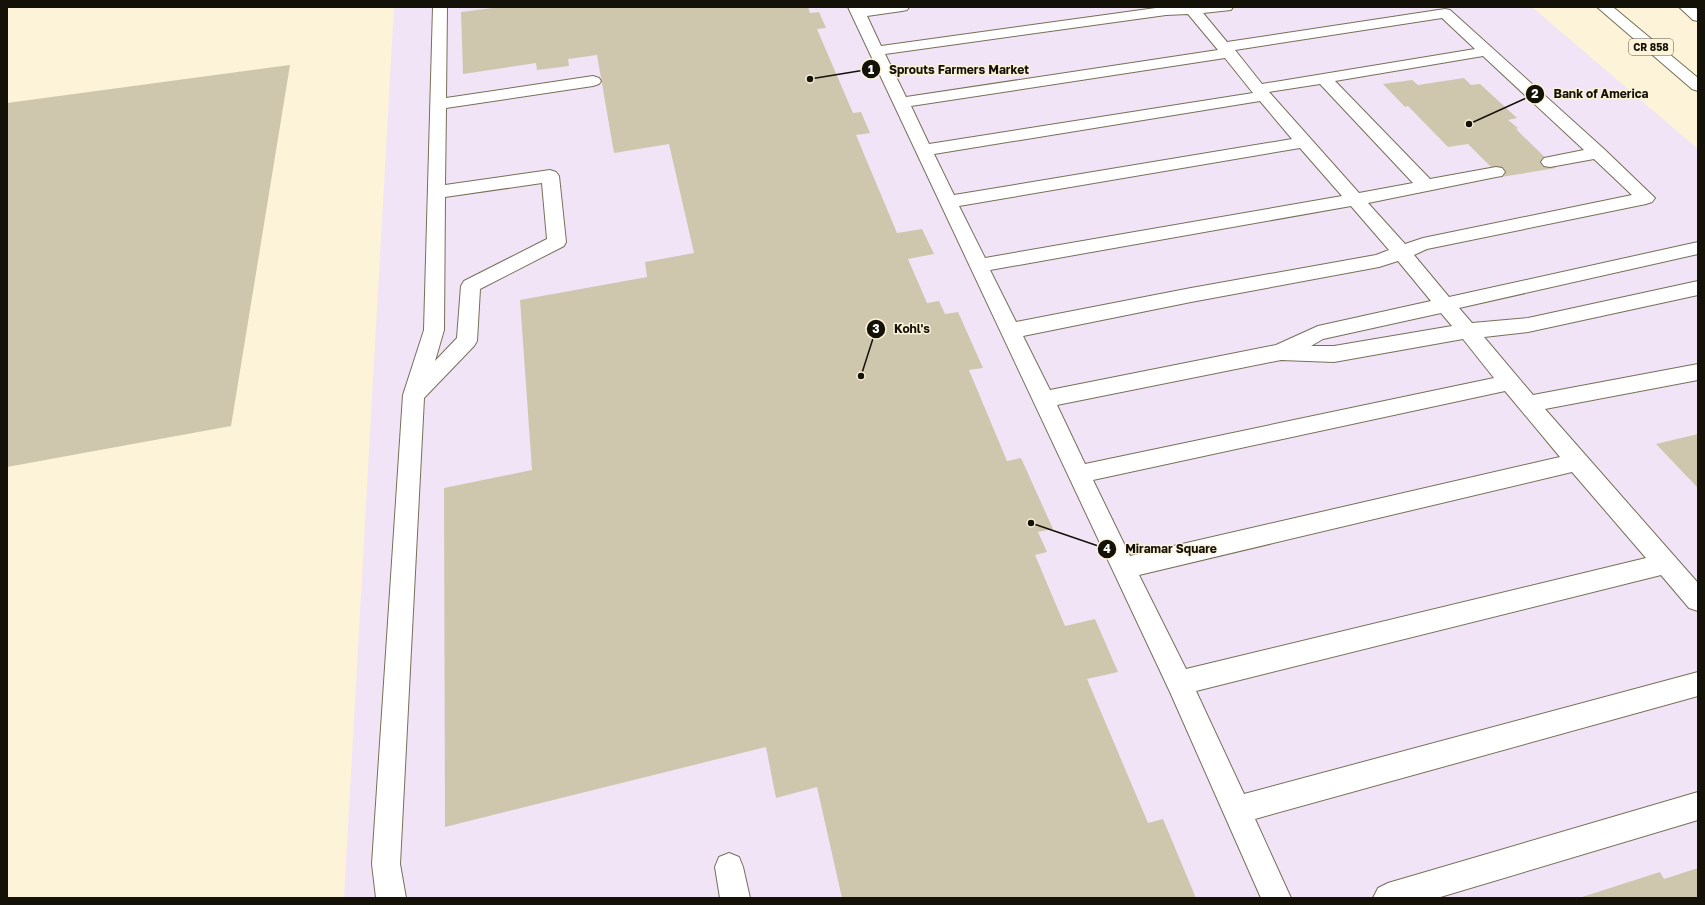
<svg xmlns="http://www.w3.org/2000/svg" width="1705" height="905" font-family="'Golos Text',sans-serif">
  <rect width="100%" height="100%" fill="#fcf3d8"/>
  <!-- commercial -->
  <path fill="#f1e4f7" d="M 394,7 L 1532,7 L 1698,149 L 1698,898 L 344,898 Z"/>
  <!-- building -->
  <path fill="#cfc7ad" d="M 501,7 L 808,7 L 810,13 L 819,12 L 826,28 L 817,29 L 853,113 L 861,112 L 870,133 L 856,135 L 897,233 L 922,229 L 934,254 L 908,259 L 927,303 L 939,301 L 945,314 L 958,312 L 983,368 L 969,370 L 1007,461 L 1021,458 L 1053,529 L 1038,532 L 1047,552 L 1035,555 L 1065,626 L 1095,619 L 1118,672 L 1087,679 L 1148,823 L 1163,819 L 1196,898 L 842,898 L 817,787 L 776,798 L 766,747 L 445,827 L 444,488 L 532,470 L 520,300 L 647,277 L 645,262 L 694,253 L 669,144 L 614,153 L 597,55 L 568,59 L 569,66 L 537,70 L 536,63 L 463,74 L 461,12 Z
    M 290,65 L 231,426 L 7,467 L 7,103 Z
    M 1464,78 L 1471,85 L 1480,84 L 1517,118 L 1508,120 L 1518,128 L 1516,129 L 1523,136 L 1556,168 L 1501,177 L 1468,144 L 1448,147 L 1408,106 L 1405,107 L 1383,84 L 1412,80 L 1418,85 Z
    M 1698,434 L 1698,488 L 1656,444 Z
    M 1698,868 L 1698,898 L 1579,898 L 1660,872 L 1664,879 Z"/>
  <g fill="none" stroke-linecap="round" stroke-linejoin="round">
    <defs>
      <path id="service" d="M 433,7 L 447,7 L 446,98 L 593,76 L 599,78 L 601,81 L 599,84 L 593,86 L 446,108 L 445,185 L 550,170 L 556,172 L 559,176 L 566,242 L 564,246 L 480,289 L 477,341 L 474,346 L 424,398 L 400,864 L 406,898 L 376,898 L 372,864 L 403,395 L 424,330 ZM 542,183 L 547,239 L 464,281 L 461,286 L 457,338 L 435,361 L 444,330 L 445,197 Z
        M 848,7 L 909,7 L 907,10 L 902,11 L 867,16 L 881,46 L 1163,7 L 1233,7 L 1231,10 L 1203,13 L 1227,42 L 1445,9 L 1450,10 L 1604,149 L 1655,198 L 1652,202 L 1646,204 L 1427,249 L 1414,255 L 1449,297 L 1698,242 L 1698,254 L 1459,308 L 1472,323 L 1528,318 L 1698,281 L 1698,295 L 1528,332 L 1484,337 L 1533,395 L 1698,364 L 1698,380 L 1545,409 L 1698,583 L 1698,611 L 1689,608 L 1661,575 L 1196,691 L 1244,794 L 1698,672 L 1698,696 L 1255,819 L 1291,898 L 1261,898 L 1170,692 ZM 1188,14 L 1218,50 L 906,97 L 885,54 L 1166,15 ZM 1442,18 L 1475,49 L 1262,84 L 1235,50 ZM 1483,56 L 1584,150 L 1544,158 L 1541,162 L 1544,166 L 1550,167 L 1594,159 L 1632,195 L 1423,238 L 1405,244 L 1368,203 L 1496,177 L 1502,176 L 1505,172 L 1502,168 L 1496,167 L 1430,179 L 1335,81 ZM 1225,58 L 1253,93 L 929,144 L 911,106 ZM 1320,84 L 1413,183 L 1359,193 L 1269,92 ZM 1260,101 L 1292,139 L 954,195 L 934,154 ZM 1300,148 L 1342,196 L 985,258 L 959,206 ZM 1351,206 L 1389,250 L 1376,255 L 1191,288 L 1016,322 L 990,270 ZM 1398,261 L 1431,301 L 1318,326 L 1276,345 L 1050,390 L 1023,336 L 1191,302 L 1379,267 ZM 1441,313 L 1452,326 L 1334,346 L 1311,346 L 1323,339 ZM 1463,339 L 1494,378 L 1085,464 L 1057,405 L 1281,360 L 1334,362 ZM 1505,391 L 1560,457 L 1130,556 L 1093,480 ZM 1572,472 L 1646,558 L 1186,669 L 1139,575 Z
        M 1698,792 L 1698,820 L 1437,898 L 1373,898 L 1378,888 L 1388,883 Z
        M 729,853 L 739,857 L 743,867 L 750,898 L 720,898 L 715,867 L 719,857 Z"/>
      <path id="primary" d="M 1597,7 L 1613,7 L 1698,78 L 1698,91 L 1692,89 Z
        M 1679,7 L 1695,7 L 1698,10 L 1698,21 L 1693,20 Z"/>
    </defs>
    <!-- service casing -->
    <use href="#service" stroke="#776f58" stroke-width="2"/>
    <!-- primary casing -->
    <use href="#primary" stroke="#776f58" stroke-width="2"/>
    <!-- service -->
    <use href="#service" fill="#fff" fill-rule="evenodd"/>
    <!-- primary -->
    <use href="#primary" fill="#fff" fill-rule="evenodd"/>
  </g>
  <g text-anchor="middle" stroke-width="3" stroke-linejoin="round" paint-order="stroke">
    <!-- shield labels -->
    <rect fill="#fcf3d8" stroke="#5a5546" stroke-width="1" x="1629" y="39" width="44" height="16" rx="3"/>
    <g font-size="10" font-weight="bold" fill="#141108">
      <text x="1651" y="51">CR 858</text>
    </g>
  </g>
  <!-- callouts -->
  <path fill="none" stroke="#141108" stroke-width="1.5" d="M810 79L871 69M1469 124L1535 94M861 376L876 329M1031 523L1107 549"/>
  <g fill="#141108" stroke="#fcf3d8" stroke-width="1.5">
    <circle cx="810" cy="79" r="4"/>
    <circle cx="1469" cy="124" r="4"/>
    <circle cx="861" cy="376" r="4"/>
    <circle cx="1031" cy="523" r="4"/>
    <circle cx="871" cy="69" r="10"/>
    <circle cx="1535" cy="94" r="10"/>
    <circle cx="876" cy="329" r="10"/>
    <circle cx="1107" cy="549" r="10"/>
  </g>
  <g font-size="12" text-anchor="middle" font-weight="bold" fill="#fff">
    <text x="871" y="74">1</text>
    <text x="1535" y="98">2</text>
    <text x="876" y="333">3</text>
    <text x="1107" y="553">4</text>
  </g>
  <g font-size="12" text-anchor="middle" font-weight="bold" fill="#141108" stroke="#fcf3d8" stroke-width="3" stroke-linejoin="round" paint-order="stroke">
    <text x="959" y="74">Sprouts Farmers Market</text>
    <text x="1601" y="98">Bank of America</text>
    <text x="912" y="333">Kohl's</text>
    <text x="1171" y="553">Miramar Square</text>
  </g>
  <!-- border -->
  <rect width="1705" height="905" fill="none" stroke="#141108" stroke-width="16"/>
</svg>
